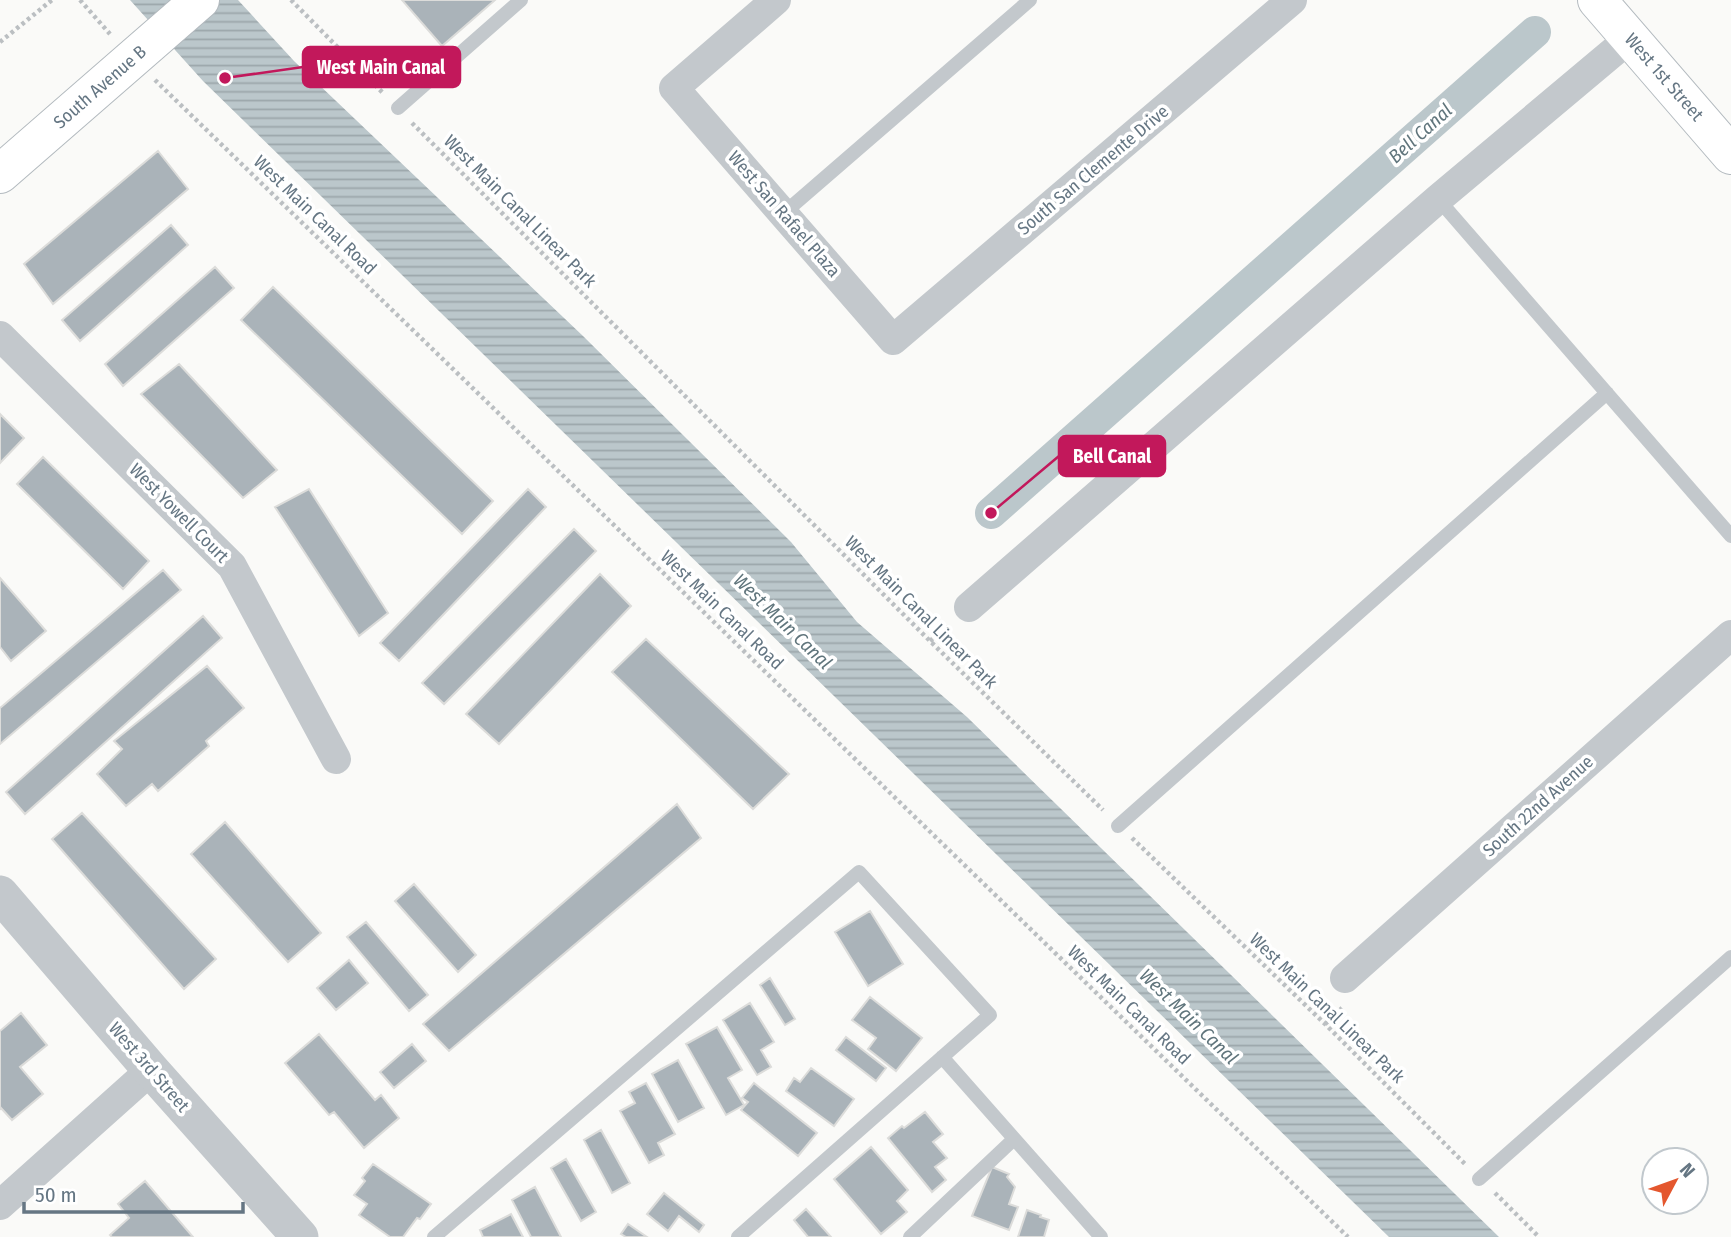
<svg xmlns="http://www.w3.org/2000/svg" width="1731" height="1237" font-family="'Fira Sans Condensed',sans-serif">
  <defs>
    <pattern id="water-rules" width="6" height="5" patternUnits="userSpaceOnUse" patternTransform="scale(1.75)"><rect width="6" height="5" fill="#bbc7cb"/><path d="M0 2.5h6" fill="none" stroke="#9ca6aa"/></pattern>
  </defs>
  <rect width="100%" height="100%" fill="#fafaf8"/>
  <!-- water -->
  <path fill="url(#water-rules)" d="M 130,0 L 238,0 L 294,61 L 583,336 L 791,542 L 857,622 L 967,717 L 1499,1237 L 1389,1237 L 203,81 Z"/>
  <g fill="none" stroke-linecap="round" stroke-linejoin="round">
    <!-- canal -->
    <path stroke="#bbc7cb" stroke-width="32" d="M 991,513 L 1535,32"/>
  </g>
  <!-- building -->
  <path fill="#aab3b9" stroke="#dcdcda" stroke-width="2" d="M 402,0 L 495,0 L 442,46 Z
    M 158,151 L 188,189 L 53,304 L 24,264 Z
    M 171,225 L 188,245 L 80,341 L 62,320 Z
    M 215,267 L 234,288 L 123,386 L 105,364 Z
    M 273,287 L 493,501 L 462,534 L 241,320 Z
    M 179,364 L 277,470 L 243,498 L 141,394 Z
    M 0,414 L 24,438 L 0,463 Z
    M 43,457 L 149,561 L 123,589 L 17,484 Z
    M 309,489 L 388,613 L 359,636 L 275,507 Z
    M 528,489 L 546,507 L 399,661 L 380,643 Z
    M 574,529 L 596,551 L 444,704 L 422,683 Z
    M 163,570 L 181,590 L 0,744 L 0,708 Z
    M 600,574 L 631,606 L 499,744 L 466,714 Z
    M 0,578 L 46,631 L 11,661 L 0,647 Z
    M 203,616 L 222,638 L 25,814 L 6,792 Z
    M 646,639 L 789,774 L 753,809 L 612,672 Z
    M 207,666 L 244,708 L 206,741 L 209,746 L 158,791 L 152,784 L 126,806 L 97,774 L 122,749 L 114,741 Z
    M 677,804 L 701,838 L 449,1051 L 423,1024 Z
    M 82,813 L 216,959 L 184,989 L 52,839 Z
    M 225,822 L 321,933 L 288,962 L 191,854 Z
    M 414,884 L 476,955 L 458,972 L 395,901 Z
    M 870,911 L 903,964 L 868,986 L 835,932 Z
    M 366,922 L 428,995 L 409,1011 L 347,937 Z
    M 349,960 L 368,983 L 336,1010 L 317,988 Z
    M 770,978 L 795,1019 L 785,1025 L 760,985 Z
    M 870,997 L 922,1038 L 896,1071 L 868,1049 L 876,1038 L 852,1020 Z
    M 750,1003 L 774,1042 L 761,1050 L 771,1067 L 757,1075 L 723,1020 Z
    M 21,1013 L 47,1045 L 20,1067 L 43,1094 L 12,1120 L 1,1108 L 0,1109 L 0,1031 Z
    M 717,1027 L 742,1070 L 728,1078 L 744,1105 L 726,1115 L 686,1044 Z
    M 319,1034 L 375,1100 L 381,1095 L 399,1118 L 364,1148 L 334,1112 L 329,1115 L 285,1063 Z
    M 846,1037 L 886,1068 L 876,1081 L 836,1050 Z
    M 412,1044 L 426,1061 L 394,1088 L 380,1072 Z
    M 678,1060 L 704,1108 L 678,1122 L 652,1074 Z
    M 811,1068 L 854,1099 L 834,1126 L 786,1091 L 794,1078 L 800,1082 Z
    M 646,1083 L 675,1134 L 658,1143 L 664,1155 L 649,1163 L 620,1111 L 635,1103 L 629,1092 Z
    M 754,1083 L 817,1133 L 798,1156 L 741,1110 L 748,1102 L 742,1098 Z
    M 925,1112 L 943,1134 L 933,1142 L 947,1158 L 935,1167 L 946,1180 L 932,1192 L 888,1138 L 902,1126 L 904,1128 Z
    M 601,1130 L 630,1183 L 612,1193 L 584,1140 Z
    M 871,1147 L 908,1190 L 897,1201 L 907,1212 L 881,1234 L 834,1179 Z
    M 566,1159 L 596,1212 L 581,1221 L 551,1168 Z
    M 373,1164 L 431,1204 L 420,1219 L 417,1218 L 403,1237 L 390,1237 L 359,1215 L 367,1204 L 354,1195 L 365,1181 L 362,1178 Z
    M 992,1167 L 1009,1174 L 1007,1177 L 1015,1187 L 1009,1204 L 1018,1207 L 1009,1230 L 972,1216 Z
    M 145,1181 L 193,1237 L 112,1237 L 110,1235 L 129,1218 L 118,1204 Z
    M 535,1187 L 561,1237 L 531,1237 L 512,1200 Z
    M 664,1193 L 704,1225 L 699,1232 L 679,1216 L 668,1231 L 647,1214 Z
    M 806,1209 L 831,1237 L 808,1237 L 794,1220 Z
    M 1027,1210 L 1041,1215 L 1040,1217 L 1049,1220 L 1044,1237 L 1018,1237 Z
    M 511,1214 L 523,1237 L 483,1237 L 480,1230 Z
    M 628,1224 L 647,1237 L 626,1237 L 621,1234 Z"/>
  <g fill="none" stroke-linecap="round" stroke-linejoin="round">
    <defs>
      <path id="secondary" d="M 1597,0 L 1731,155
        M 0,174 L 200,0"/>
    </defs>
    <!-- secondary casing -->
    <use href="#secondary" stroke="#b3babf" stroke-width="40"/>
    <!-- path -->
    <path stroke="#bbbfc2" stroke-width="4.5" stroke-dasharray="3.5 3.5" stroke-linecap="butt" d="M 80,0 L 110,34
      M 291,0 L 384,94
      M 0,42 L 52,0
      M 155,80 L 1348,1237
      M 412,123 L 930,641 L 1103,810
      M 930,641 L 947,626
      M 1132,838 L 1325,1024 L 1466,1165
      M 1325,1024 L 1342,1008
      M 1495,1193 L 1539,1237"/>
    <!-- service -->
    <path stroke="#c3c8cc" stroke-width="14" d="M 398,108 L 521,0
      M 1438,199 L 1731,536
      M 784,213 L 1030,0
      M 1118,826 L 1607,393
      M 942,1057 L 1101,1237
      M 1479,1179 L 1731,957
      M 434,1237 L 859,872 L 990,1015 L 738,1237
      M 910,1237 L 1014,1139"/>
    <!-- minor -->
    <path stroke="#c3c8cc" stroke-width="30" d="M 776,0 L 674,88 L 893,340 L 1292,0
      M 0,336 L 232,566 L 336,759
      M 969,607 L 1438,199 L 1630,38
      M 1345,978 L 1731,635
      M 0,1205 L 151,1070"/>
    <!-- tertiary -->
    <path stroke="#c3c8cc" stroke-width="37" d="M 0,894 L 151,1070 L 300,1237"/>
    <!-- secondary -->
    <use href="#secondary" stroke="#fff" stroke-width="38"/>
  </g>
  <g text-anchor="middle" stroke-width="7" stroke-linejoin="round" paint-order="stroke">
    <!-- street labels -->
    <g font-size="18" fill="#657683" stroke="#fff">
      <text transform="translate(1664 77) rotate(49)" y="6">West 1st Street</text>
      <text transform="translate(100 87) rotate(-41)" y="6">South Avenue B</text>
      <text transform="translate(1093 170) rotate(-40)" y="6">South San Clemente Drive</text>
      <text transform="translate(520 211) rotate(45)" y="6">West Main Canal Linear Park</text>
      <text transform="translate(784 214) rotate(49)" y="6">West San Rafael Plaza</text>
      <text transform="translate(315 215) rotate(44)" y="6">West Main Canal Road</text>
      <text transform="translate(179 513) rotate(45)" y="6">West Yowell Court</text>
      <text transform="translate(722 610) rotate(44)" y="6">West Main Canal Road</text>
      <text transform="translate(921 612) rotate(45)" y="6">West Main Canal Linear Park</text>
      <text transform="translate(1538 806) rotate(-42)" y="6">South 22nd Avenue</text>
      <text transform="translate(1129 1005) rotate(44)" y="6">West Main Canal Road</text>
      <text transform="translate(1327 1008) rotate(44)" y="6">West Main Canal Linear Park</text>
      <text transform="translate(149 1067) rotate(49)" y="6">West 3rd Street</text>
    </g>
    <!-- water labels -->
    <g font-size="19" font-style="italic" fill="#60757c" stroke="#fff">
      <text transform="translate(1420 133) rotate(-42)" y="7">Bell Canal</text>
      <text transform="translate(783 621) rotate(44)" y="7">West Main Canal</text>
      <text transform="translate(1189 1016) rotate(44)" y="7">West Main Canal</text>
    </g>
  </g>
  <!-- callouts -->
  <path fill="none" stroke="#c2185b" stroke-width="2.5" d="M225 78L303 67M991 513L1059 456"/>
  <g fill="#c2185b" stroke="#fff" stroke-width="2.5">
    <circle cx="225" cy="78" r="7"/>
    <circle cx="991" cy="513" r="7"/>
  </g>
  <g fill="#c2185b" stroke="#c2185b" stroke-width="2.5">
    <rect x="303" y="47" width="157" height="40" rx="7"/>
    <rect x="1059" y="436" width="106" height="40" rx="7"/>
  </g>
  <g font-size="19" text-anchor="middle" font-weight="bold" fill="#fff">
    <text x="381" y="74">West Main Canal</text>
    <text x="1112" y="463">Bell Canal</text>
  </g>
  <!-- north arrow -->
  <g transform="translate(1675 1181) rotate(49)"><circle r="33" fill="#ffffff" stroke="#c1c8cd" stroke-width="2"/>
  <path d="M0-5L12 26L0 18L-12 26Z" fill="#e4572e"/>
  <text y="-10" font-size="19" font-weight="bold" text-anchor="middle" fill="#657683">N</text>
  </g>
  <!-- scale -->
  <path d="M24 1202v10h219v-10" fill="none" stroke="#657683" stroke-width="3.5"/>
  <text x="35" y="1202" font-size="21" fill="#657683" stroke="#ffffff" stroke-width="5" paint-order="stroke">50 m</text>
</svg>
